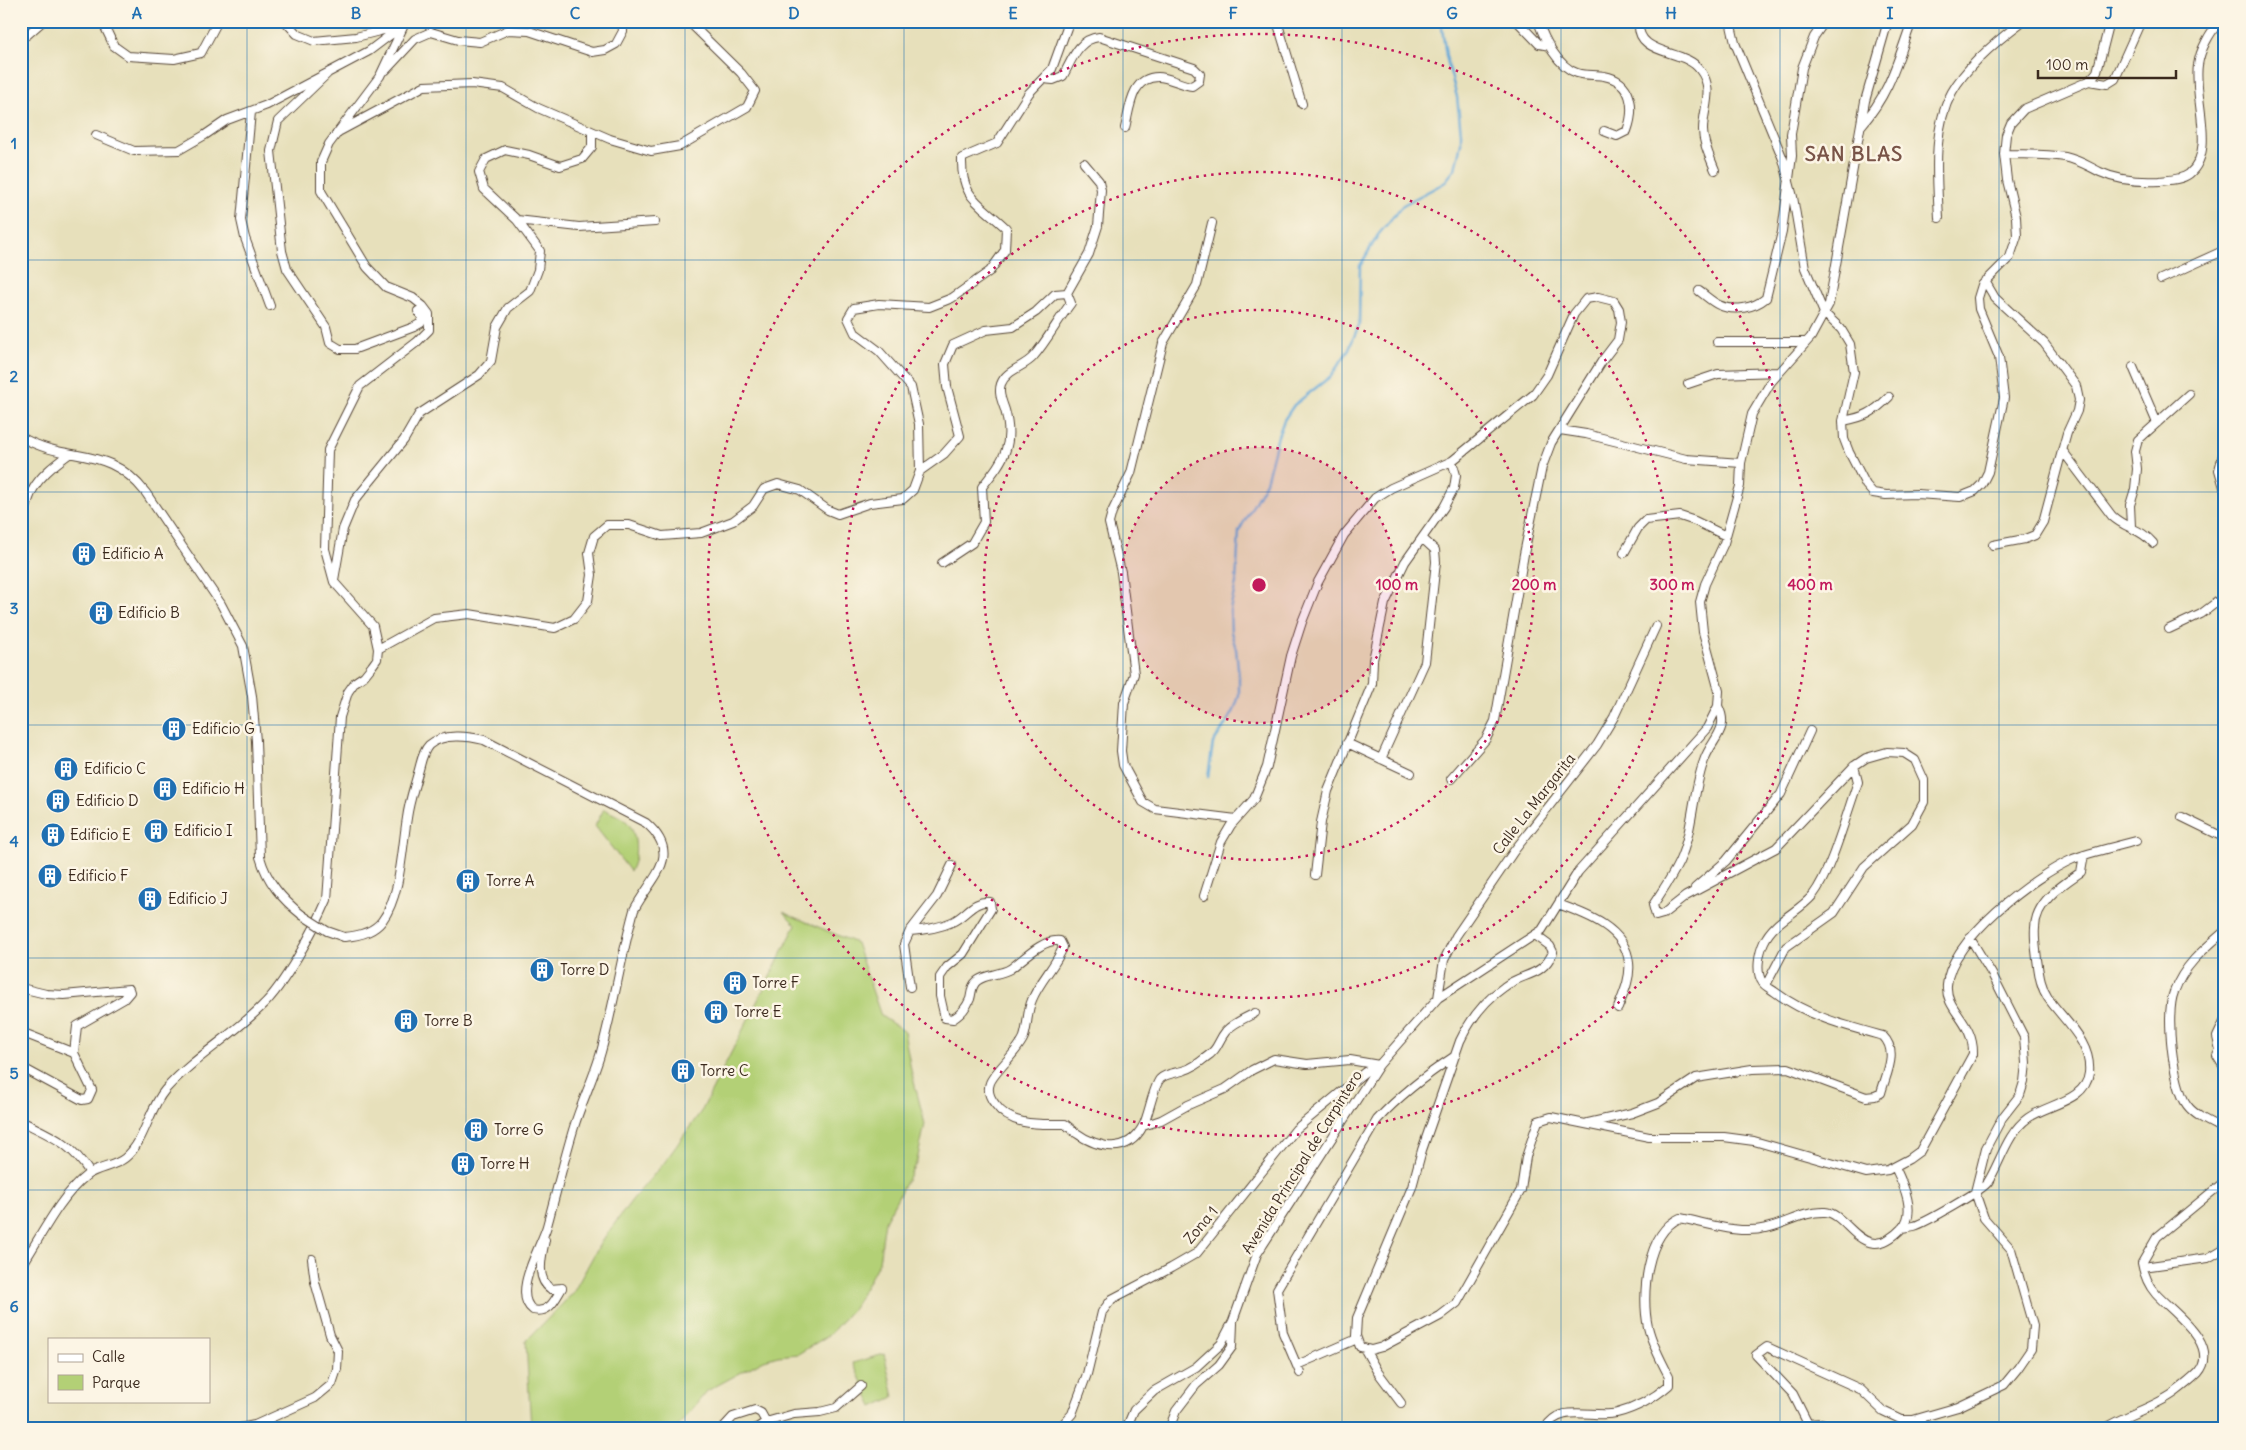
<svg xmlns="http://www.w3.org/2000/svg" width="2246" height="1450" font-family="Delius,sans-serif">
  <rect width="100%" height="100%" fill="#fcf5e5"/>
  <filter id="ink" filterUnits="userSpaceOnUse"><feTurbulence type="fractalNoise" baseFrequency=".02" numOctaves="2"/><feDisplacementMap in="SourceGraphic" scale="10" xChannelSelector="R" yChannelSelector="G"/><feConvolveMatrix kernelMatrix="1 2 1 2 8 2 1 2 1" color-interpolation-filters="sRGB"/></filter>
  <filter id="wash" filterUnits="userSpaceOnUse"><feTurbulence type="fractalNoise" baseFrequency=".0096" numOctaves="4" result="noise"/><feDisplacementMap in="SourceGraphic" scale="20" xChannelSelector="R" yChannelSelector="G"/><feGaussianBlur stdDeviation="1.12" result="paint"/><feColorMatrix in="noise" values="0 0 0 0 0 0 0 0 0 0 0 0 0 0 0 0 0 1.4 0 .05"/><feComposite in="paint" operator="in"/></filter>
  <g filter="url(#wash)">
    <rect width="100%" height="100%" fill="#e7e0bb"/>
    <!-- green -->
    <path fill="#b3d076" stroke="#777d4a" d="M 604,809 C 611,813 620,816 626,821 C 638,832 638,859 630,871 L 595,826 Z
      M 783,912 L 856,943 L 881,1016 L 904,1031 L 911,1070 L 925,1124 L 917,1161 L 885,1221 L 879,1262 L 855,1306 L 829,1335 L 798,1354 L 778,1356 L 764,1360 L 707,1391 L 676,1429 L 531,1429 L 526,1341 L 573,1293 L 601,1242 L 632,1200 L 664,1163 L 702,1110 L 796,925 Z
      M 884,1354 L 894,1397 L 873,1407 L 853,1363 Z"/>
    <g fill="none" stroke-linecap="round" stroke-linejoin="round">
      <!-- stream -->
      <path stroke="#63a8d8" stroke-width="2.5" d="M 1208,777 L 1213,743 L 1233,713 L 1239,696 L 1239,677 L 1236,649 L 1231,632 L 1230,610 L 1236,583 L 1239,531 L 1266,482 L 1278,436 L 1284,420 L 1294,405 L 1331,376 L 1348,351 L 1359,325 L 1360,266 L 1378,235 L 1403,205 L 1444,183 L 1455,169 L 1461,143 L 1461,133 L 1457,97 L 1446,56 L 1441,21"/>
    </g>
  </g>
  <g filter="url(#ink)">
    <g fill="none" stroke-linecap="round" stroke-linejoin="round">
      <defs>
        <path id="minor" d="M 102,21 L 114,46 L 128,56 L 174,59 L 201,53 L 218,21
          M 285,21 L 297,34 L 314,41 L 356,37 L 399,26
          M 1277,21 L 1302,104
          M 1517,21 L 1539,44 L 1550,46
          M 1538,21 C 1544,39 1558,67 1577,73 C 1586,76 1596,74 1604,76 C 1633,81 1635,109 1627,131 L 1617,136 L 1604,131
          M 1639,21 C 1635,57 1685,48 1700,70 C 1715,89 1703,108 1703,130 C 1703,144 1710,157 1715,170
          M 1730,21 L 1735,43 L 1783,159 L 1793,197 L 1805,268 L 1824,313 L 1841,329 L 1850,344 L 1854,372 L 1843,421 L 1844,439 L 1849,452 L 1866,485 L 1873,493 L 1886,495 L 1917,494 L 1960,497 L 1975,491 L 1982,484 L 1988,472 L 2004,398 L 1999,357 L 1979,309 L 1978,298 L 1982,285 L 2010,257 L 2017,236 L 2016,217 L 2007,180 L 2004,154 L 2006,135 L 2011,123 L 2024,109 L 2089,81 L 2097,72 L 2110,21
          M 980,22 L 980,21
          M 27,35 L 43,21
          M 386,70 L 415,39 L 431,32 L 458,40 L 480,42 L 508,30 L 529,31 L 592,52 L 605,50 L 616,44 L 623,31 L 622,21
          M 327,74 L 278,121 L 271,151 L 282,251 L 287,269 L 326,327 L 330,343 L 340,349 L 355,349 L 414,327 L 421,323 L 422,317 L 418,311
          M 1043,79 L 1053,80 L 1063,76 C 1072,60 1078,39 1099,37 L 1194,68 L 1200,74 L 1199,81 L 1192,86 C 1181,85 1169,77 1158,77 C 1131,77 1130,108 1125,128
          M 2089,81 L 2107,84 L 2115,79 L 2141,21
          M 251,112 L 241,220 L 245,238 L 270,306
          M 1861,126 C 1890,93 1897,62 1912,21
          M 340,131 L 424,86 L 472,84 L 503,88 L 538,108 L 610,139 L 651,151 L 680,146 L 747,107 L 755,91 L 741,73 L 688,21
          M 96,135 L 134,151 L 179,150 L 205,135 L 227,120 L 267,105 L 369,51 L 402,26
          M 2004,154 C 2024,154 2045,154 2065,157 C 2079,160 2088,166 2100,172 C 2119,181 2139,182 2160,181 C 2169,180 2181,180 2189,174 C 2217,152 2193,97 2198,65 C 2200,50 2210,32 2220,21
          M 1939,218 C 1937,177 1932,129 1952,92 C 1966,67 1999,39 2023,21
          M 517,220 L 579,227 L 655,222
          M 1212,223 L 1197,285 L 1163,343 L 1131,473 L 1112,512 L 1109,523 L 1121,572 L 1134,674 L 1124,703 L 1121,751 L 1123,765 L 1143,802 L 1155,809 L 1236,819
          M 2161,279 L 2225,250
          M 1985,281 L 1995,298 L 2044,343 L 2076,386 L 2079,400 L 2077,411 L 2067,433 L 2059,462 L 2043,522 L 2035,535 L 2025,539 L 1993,545
          M 1699,291 C 1705,295 1712,302 1719,305 C 1734,312 1754,308 1766,298 L 1782,232 L 1792,156 L 1791,134 L 1802,68 L 1814,37 L 1825,21
          M 1067,293 L 1089,254 L 1098,226 L 1101,190 L 1099,181 L 1084,163
          M 1717,342 L 1806,342
          M 2133,367 L 2157,423
          M 1688,384 L 1718,374 L 1779,372
          M 1843,421 C 1865,417 1873,413 1889,397
          M 1560,430 L 1586,434 L 1686,459 L 1741,463
          M 21,437 C 70,465 107,443 146,493 L 221,604 L 243,646 L 252,696 L 256,741 L 260,857 C 267,882 282,899 302,915
          M 2225,447 L 2219,470 L 2225,491
          M 2062,450 L 2112,516 C 2126,529 2140,528 2153,543
          M 920,471 L 944,454 L 960,436 L 947,387 L 945,364 L 953,345 L 986,330 L 1013,327 L 1036,312 L 1055,294 L 1067,293 L 1071,303 C 1058,320 1047,341 1033,357 C 1024,367 1006,370 1001,384 C 998,393 1002,401 1005,410 C 1015,446 1003,460 982,487 L 984,522 L 972,543 L 942,563
          M 21,473 L 26,501
          M 2131,527 L 2130,505 L 2135,489 L 2137,469 L 2135,451 L 2138,440 L 2189,394
          M 21,536 C 28,491 31,482 69,454
          M 1624,553 L 1638,528 L 1646,520 L 1680,516 L 1695,521 L 1726,536
          M 334,580 L 343,529 L 355,500 L 404,440 L 419,414 L 479,375 L 491,361 L 497,327 L 508,308 L 530,291 L 538,270 L 540,251 L 517,220 L 484,189 L 479,172 L 486,159 L 505,150 L 529,155 L 560,166 L 582,159 L 592,147 L 592,132
          M 2169,629 L 2201,614 L 2225,596
          M 378,649 L 434,618 L 469,614 L 555,628 L 574,619 L 588,601 L 592,575 L 589,553 L 594,536 L 607,525 L 629,525 L 662,536 L 701,533 L 733,521 L 753,506 L 764,489 L 778,484 L 800,490 L 828,510 L 838,514 L 870,503 L 903,499 L 913,490 L 920,471 L 919,424 L 911,387 L 879,351 L 855,333 L 848,318 L 854,308 L 879,304 L 929,307 L 952,298 L 990,271 L 1005,250 L 1006,228 C 979,202 961,199 962,158 L 997,143 L 1029,93 L 1052,69 L 1068,25 L 1072,21
          M 1718,706 C 1730,729 1713,738 1705,758 C 1692,791 1694,829 1679,862 C 1672,877 1662,891 1653,905 L 1656,916 L 1663,914 L 1686,896 L 1776,848 L 1854,766 L 1866,758 L 1887,752 L 1904,753 L 1915,760 L 1924,780 L 1924,802 L 1912,824 L 1864,867 L 1834,913 L 1786,947 L 1766,985
          M 1347,743 L 1411,773
          M 1381,759 L 1425,662 L 1436,562 L 1435,550 L 1422,538
          M 2182,817 L 2225,838
          M 1315,875 L 1321,822 L 1328,791 L 1372,684 L 1373,660 L 1385,603 L 1405,562 L 1444,507 L 1454,488 L 1456,475 L 1452,461
          M 1695,888 L 1726,861 L 1781,794 L 1810,731
          M 1204,896 L 1221,842 L 1231,825 L 1254,799 L 1267,767 L 1291,656 L 1302,622 L 1318,582 L 1344,535 L 1375,498 L 1391,488 L 1452,461 L 1533,395 L 1547,375 L 1574,314 L 1586,299 L 1598,297 L 1614,301 L 1619,309 L 1621,322 L 1618,340 L 1602,361 L 1551,443 L 1542,467 L 1524,554 L 1495,721 L 1486,739 L 1451,779
          M 1558,904 C 1586,914 1626,928 1629,963 C 1631,978 1623,995 1618,1008
          M 910,931 C 925,930 939,928 952,922 C 966,916 973,900 990,902 L 991,909 L 963,954 L 947,967 L 940,977 L 940,996 L 945,1018 L 953,1019 C 961,1014 966,1009 970,999 C 972,992 971,986 977,981 C 985,974 1000,975 1010,969 C 1024,959 1042,939 1060,941 L 1063,947 C 1056,966 1040,980 1032,1000 C 1027,1011 1028,1025 1024,1037 C 1018,1052 993,1073 990,1083 C 987,1091 990,1098 995,1104 C 1011,1127 1040,1124 1065,1124 C 1087,1144 1124,1161 1143,1126 C 1149,1115 1153,1087 1160,1079 C 1166,1073 1178,1073 1185,1070 C 1192,1068 1199,1063 1205,1058 C 1219,1049 1217,1042 1226,1031 C 1233,1023 1245,1018 1255,1013
          M 2225,931 C 2204,949 2184,965 2174,992 C 2165,1014 2173,1086 2187,1105 C 2196,1117 2212,1123 2225,1130
          M 1535,935 L 1550,946 L 1553,952 C 1542,978 1523,972 1504,987 C 1484,1001 1470,1020 1460,1041 L 1422,1150 L 1412,1187 L 1357,1318 L 1356,1336 L 1360,1347 L 1371,1350 L 1382,1347 L 1440,1316 L 1457,1303 L 1521,1190 L 1526,1157 L 1538,1121 L 1551,1117 L 1649,1137 L 1724,1137 L 1754,1141 L 1866,1173 L 1888,1170 L 1909,1159 L 1920,1151 L 1973,1054 C 1974,1021 1945,1011 1947,985 C 1950,940 2034,876 2073,859 C 2093,851 2115,847 2136,841
          M 344,937 C 358,936 373,933 382,921 C 401,896 402,848 407,818 C 409,802 414,788 418,773 C 421,764 422,752 429,745 C 443,733 468,736 484,740 L 646,823 C 684,856 651,877 634,910 C 621,957 614,1005 601,1052 C 594,1077 582,1101 574,1127 C 564,1160 556,1193 547,1226 C 541,1247 511,1294 533,1310 C 550,1314 555,1299 562,1288
          M 910,987 L 904,944 L 910,931 L 937,896 L 952,865
          M 21,988 L 46,994 L 64,995 L 129,989 L 130,992 L 124,999 L 77,1026 L 74,1053
          M 1438,998 L 1444,960 L 1456,936 L 1514,851 L 1597,745 L 1614,717 L 1656,626
          M 21,1032 L 74,1053 L 92,1090 L 88,1099 L 82,1100 L 21,1067
          M 2225,1039 L 2217,1056 L 2225,1069
          M 2220,1050 L 2217,1037 L 2225,1020
          M 21,1121 C 53,1137 70,1142 90,1173
          M 1588,1123 L 1632,1113 L 1658,1103 L 1696,1078 L 1752,1069 L 1788,1068 L 1866,1097 L 1875,1096 L 1881,1093 C 1886,1074 1899,1052 1883,1036 C 1846,1026 1807,1016 1775,992 C 1771,989 1765,986 1763,983 C 1755,973 1759,953 1764,942 C 1774,920 1798,913 1813,895 C 1831,872 1847,812 1858,782 L 1854,766
          M 1143,1126 L 1161,1120 L 1188,1105 L 1225,1089 L 1252,1070 L 1274,1059 L 1307,1064 L 1350,1060 L 1379,1065
          M 1902,1228 C 1906,1227 1910,1227 1914,1226 C 1925,1223 1983,1190 1988,1182 C 2001,1161 2007,1133 2028,1118 C 2048,1104 2086,1101 2089,1073 C 2092,1042 2064,1021 2048,998 C 2040,986 2039,973 2037,959 C 2036,949 2034,938 2035,928 C 2035,902 2062,885 2081,872 L 2084,855
          M 545,1240 C 542,1255 535,1279 551,1289 L 562,1288
          M 21,1267 C 40,1238 60,1196 87,1175 C 98,1167 114,1167 125,1158 C 145,1142 148,1110 165,1090 C 193,1058 232,1036 262,1006 C 284,986 315,928 327,900 L 340,717 L 348,692 L 355,682 L 364,676 L 372,666 L 377,659 L 378,649 L 373,626 L 334,582 L 325,549 L 328,450 L 360,386 L 417,342 L 429,330 L 429,314 L 423,306 L 413,298 L 386,287 L 367,267 L 321,191 L 321,162 L 329,144 L 380,76 L 404,25 L 408,21
          M 2143,1267 L 2208,1258 L 2225,1248
          M 1364,1348 L 1377,1371 L 1401,1403
          M 1297,1365 L 1357,1339
          M 1300,1373 L 1283,1333 L 1277,1289 L 1377,1120 C 1400,1095 1426,1075 1455,1056
          M 1808,1424 L 1793,1394 L 1756,1355 L 1767,1347 L 1860,1389 L 1883,1411 L 1902,1420 L 1913,1420 L 1958,1407 L 2004,1385 L 2018,1368 L 2031,1349 L 2033,1326 L 2011,1249 L 1984,1218 L 1975,1192 L 1986,1148 L 2002,1118 L 2020,1095 L 2024,1082 L 2026,1063 L 2024,1037 L 1992,974 L 1970,938
          M 235,1429 L 255,1425 L 315,1398 L 332,1384 L 337,1369 L 338,1351 L 330,1335 L 315,1282 L 312,1259
          M 722,1429 L 733,1417 L 755,1410 L 761,1413 L 766,1422
          M 755,1429 L 766,1422 L 794,1414 L 820,1412 L 836,1408 L 861,1386
          M 1051,1429 L 1063,1424 L 1072,1414 L 1087,1374 L 1102,1312 L 1112,1299 L 1171,1268 L 1197,1253 L 1296,1129 L 1365,1072 L 1379,1065
          M 1126,1429 L 1134,1410 L 1154,1391 L 1196,1367 L 1221,1344 L 1233,1321 L 1257,1254 L 1379,1065 L 1438,998 L 1542,930 L 1578,872 L 1707,728 L 1718,706 L 1719,691 L 1703,632 L 1700,602 L 1705,584 L 1724,543 L 1740,486 L 1741,463 L 1752,414 L 1771,382 L 1811,337 L 1829,304 L 1865,101 L 1888,21
          M 1169,1429 L 1176,1411 L 1196,1385 L 1219,1365 L 1232,1347 L 1233,1323
          M 1545,1429 C 1559,1402 1594,1419 1617,1413 C 1637,1408 1654,1398 1669,1385 L 1669,1376 C 1661,1361 1652,1344 1648,1327 C 1641,1296 1646,1233 1680,1218 C 1707,1223 1739,1235 1766,1228 C 1786,1224 1804,1211 1825,1212 C 1849,1213 1863,1269 1902,1228 C 1917,1212 1903,1184 1895,1167
          M 1803,1429 L 1808,1424 L 1821,1423 L 1840,1429
          M 2103,1429 C 2125,1415 2153,1408 2174,1393 C 2182,1387 2191,1380 2198,1373 C 2222,1345 2171,1311 2156,1294 C 2148,1285 2144,1274 2142,1263 L 2157,1237 L 2225,1181"/>
      </defs>
      <!-- minor casing -->
      <use href="#minor" stroke="#554536" stroke-width="10"/>
      <!-- minor -->
      <use href="#minor" stroke="#fff" stroke-width="8"/>
      <defs>
        <path id="minor-bridge" d="M 302,915 L 327,931 L 344,937"/>
      </defs>
      <!-- minor-bridge casing -->
      <use href="#minor-bridge" stroke="#554536" stroke-width="10" stroke-linecap="butt"/>
      <!-- minor-bridge -->
      <use href="#minor-bridge" stroke="#fff" stroke-width="8"/>
    </g>
  </g>
  <!-- grid -->
  <path fill="none" stroke="#1f6fb2" stroke-width="1" stroke-opacity="0.55" d="M 247,21 L 247,1429M 466,21 L 466,1429M 685,21 L 685,1429M 904,21 L 904,1429M 1123,21 L 1123,1429M 1342,21 L 1342,1429M 1561,21 L 1561,1429M 1780,21 L 1780,1429M 1999,21 L 1999,1429M 21,260 L 2225,260M 21,492 L 2225,492M 21,725 L 2225,725M 21,958 L 2225,958M 21,1190 L 2225,1190"/>
  <!-- distance rings -->
  <circle cx="1259" cy="585" r="138" fill="#c2185b" fill-opacity=".12"/>
  <g fill="none" stroke="#c2185b" stroke-width="2.5" stroke-dasharray="2.5 5">
    <circle cx="1259" cy="585" r="138"/>
    <circle cx="1259" cy="585" r="275"/>
    <circle cx="1259" cy="585" r="413"/>
    <circle cx="1259" cy="585" r="551"/>
  </g>
  <!-- icons -->
  <defs>
    <symbol id="building-disc" viewBox="-11 -11 22 22"><circle r="9.5" fill="#1f6fb2" stroke="#fcf5e5"/><path d="M-4-6H4V6H1V3H-1V6H-4ZM-2.5-4.3h1.7v1.8h-1.7ZM.8-4.3h1.7v1.8H.8ZM-2.5-1h1.7V.8h-1.7ZM.8-1h1.7V.8H.8Z" fill="#fff"/></symbol>
  </defs>
  <g fill-rule="evenodd">
    <use href="#building-disc" x="70" y="540" width="28" height="28"/>
    <use href="#building-disc" x="87" y="599" width="28" height="28"/>
    <use href="#building-disc" x="160" y="715" width="28" height="28"/>
    <use href="#building-disc" x="52" y="755" width="28" height="28"/>
    <use href="#building-disc" x="151" y="775" width="28" height="28"/>
    <use href="#building-disc" x="44" y="787" width="28" height="28"/>
    <use href="#building-disc" x="142" y="817" width="28" height="28"/>
    <use href="#building-disc" x="39" y="821" width="28" height="28"/>
    <use href="#building-disc" x="36" y="862" width="28" height="28"/>
    <use href="#building-disc" x="454" y="867" width="28" height="28"/>
    <use href="#building-disc" x="136" y="885" width="28" height="28"/>
    <use href="#building-disc" x="528" y="956" width="28" height="28"/>
    <use href="#building-disc" x="721" y="969" width="28" height="28"/>
    <use href="#building-disc" x="702" y="998" width="28" height="28"/>
    <use href="#building-disc" x="392" y="1007" width="28" height="28"/>
    <use href="#building-disc" x="669" y="1057" width="28" height="28"/>
    <use href="#building-disc" x="462" y="1116" width="28" height="28"/>
    <use href="#building-disc" x="449" y="1150" width="28" height="28"/>
  </g>
  <g text-anchor="middle" stroke-width="5" stroke-linejoin="round" paint-order="stroke">
    <!-- poi labels -->
    <g font-size="15" fill="#3b2a1e" stroke="#fcf5e5" text-anchor="start">
      <text x="102" y="559">Edificio A</text>
      <text x="118" y="618">Edificio B</text>
      <text x="192" y="734">Edificio G</text>
      <text x="84" y="774">Edificio C</text>
      <text x="182" y="794">Edificio H</text>
      <text x="76" y="806">Edificio D</text>
      <text x="174" y="836">Edificio I</text>
      <text x="70" y="840">Edificio E</text>
      <text x="68" y="881">Edificio F</text>
      <text x="486" y="886">Torre A</text>
      <text x="168" y="904">Edificio J</text>
      <text x="560" y="975">Torre D</text>
      <text x="752" y="988">Torre F</text>
      <text x="734" y="1017">Torre E</text>
      <text x="424" y="1026">Torre B</text>
      <text x="700" y="1076">Torre C</text>
      <text x="494" y="1135">Torre G</text>
      <text x="480" y="1169">Torre H</text>
    </g>
    <!-- street labels -->
    <g font-size="15" fill="#3b2a1e" stroke="#fcf5e5">
      <text transform="translate(1534 804) rotate(-52)" y="5">Calle La Margarita</text>
      <text transform="translate(1302 1162) rotate(-58)" y="5">Avenida Principal de Carpintero</text>
      <text transform="translate(1201 1225) rotate(-50)" y="5">Zona 1</text>
    </g>
    <!-- district labels -->
    <g font-size="20" font-weight="bold" letter-spacing="1" fill="#795448" stroke="#fcf5e5">
      <text x="1854" y="161">SAN BLAS</text>
    </g>
  </g>
  <circle cx="1259" cy="585" r="8" fill="#c2185b" stroke="#fcf5e5" stroke-width="2.5"/>
  <g font-size="15" text-anchor="middle" font-weight="bold" fill="#c2185b" stroke="#fcf5e5" stroke-width="5" stroke-linejoin="round" paint-order="stroke">
    <text x="1397" y="590">100 m</text>
    <text x="1534" y="590">200 m</text>
    <text x="1672" y="590">300 m</text>
    <text x="1810" y="590">400 m</text>
  </g>
  <!-- margin -->
  <rect width="2246" height="1450" fill="none" stroke="#fcf5e5" stroke-width="55"/>
  <!-- legend -->
  <rect x="48" y="1338" width="162" height="65" fill="#fcf5e5" stroke="#afa495"/>
  <rect x="58" y="1354" width="25" height="8" fill="#ffffff" stroke="#afa495"/>
  <text x="92" y="1362" font-size="15" fill="#3b2a1e">Calle</text>
  <rect x="58" y="1375" width="25" height="15" fill="#b3d076" stroke="#afa495"/>
  <text x="92" y="1388" font-size="15" fill="#3b2a1e">Parque</text>
  <!-- scale -->
  <path d="M2038 70v8h138v-8" fill="none" stroke="#3b2a1e" stroke-width="2.5"/>
  <text x="2046" y="70" font-size="15" fill="#3b2a1e" stroke="#fcf5e5" stroke-width="4" paint-order="stroke">100 m</text>
  <rect x="28" y="28" width="2190" height="1394" fill="none" stroke="#1f6fb2" stroke-width="2"/>
  <g font-size="16" text-anchor="middle" font-weight="bold" fill="#1f6fb2">
    <text x="137" y="19">A</text>
    <text x="356" y="19">B</text>
    <text x="575" y="19">C</text>
    <text x="794" y="19">D</text>
    <text x="1013" y="19">E</text>
    <text x="1233" y="19">F</text>
    <text x="1452" y="19">G</text>
    <text x="1671" y="19">H</text>
    <text x="1890" y="19">I</text>
    <text x="2109" y="19">J</text>
    <text x="14" y="149">1</text>
    <text x="14" y="382">2</text>
    <text x="14" y="614">3</text>
    <text x="14" y="847">4</text>
    <text x="14" y="1079">5</text>
    <text x="14" y="1312">6</text>
  </g>
</svg>
